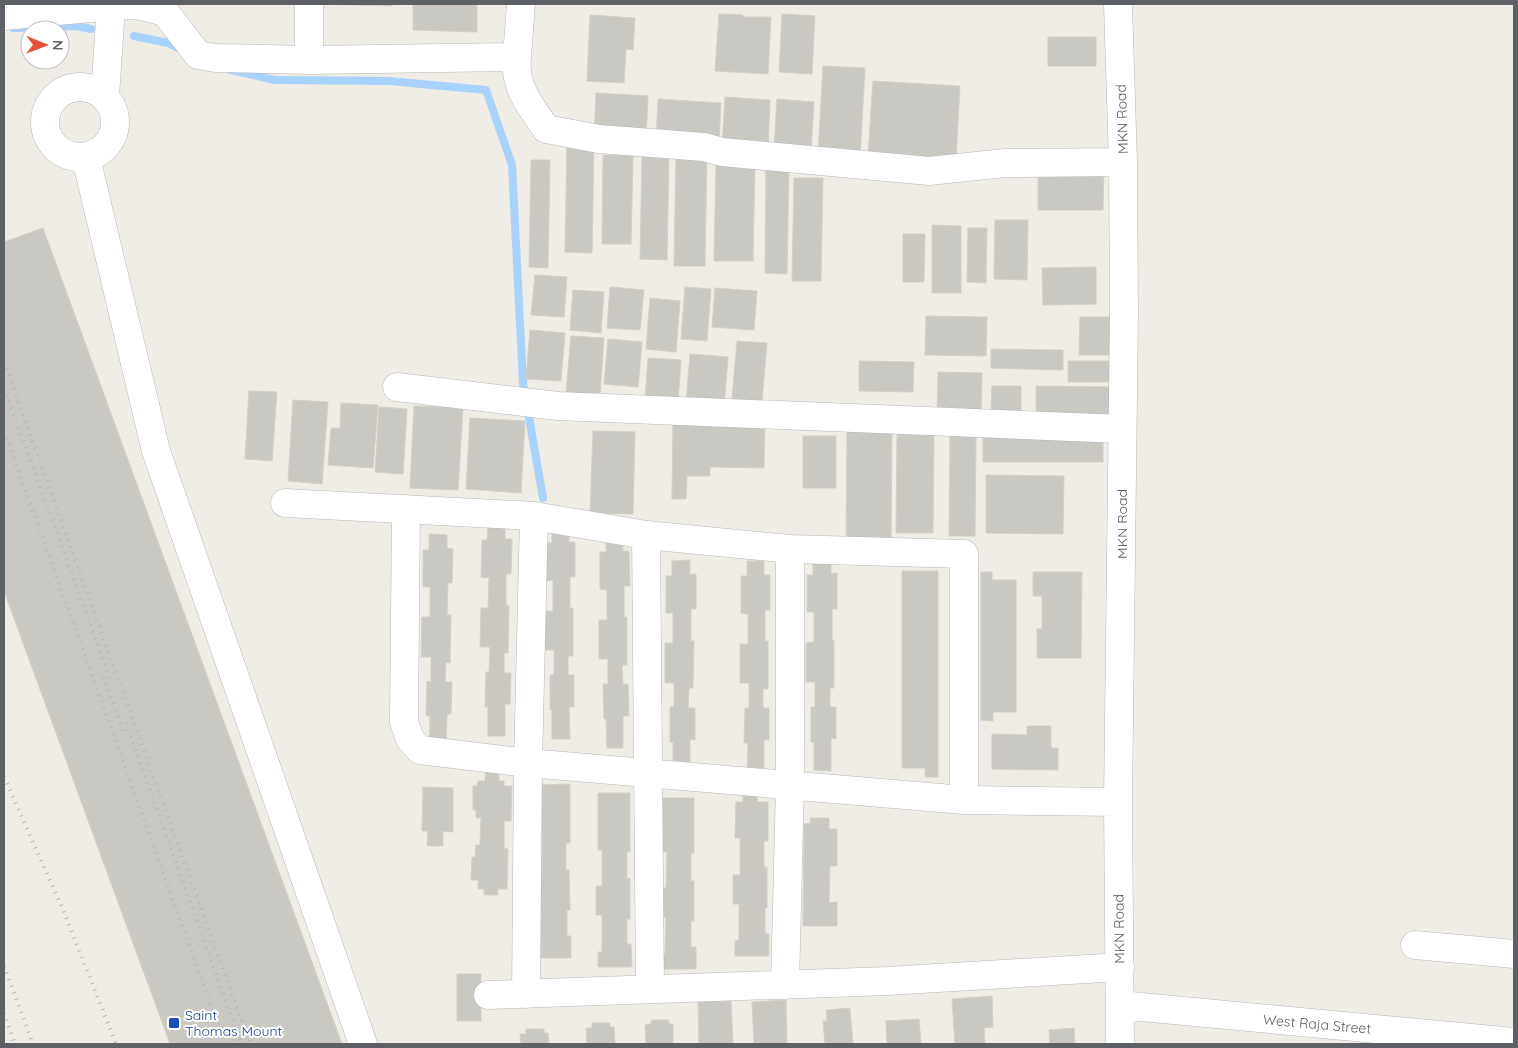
<svg xmlns="http://www.w3.org/2000/svg" width="1518" height="1048" font-family="Quicksand,sans-serif">
  <rect width="100%" height="100%" fill="#efede5"/>
  <g fill="none" stroke-linecap="round" stroke-linejoin="round">
    <!-- stream -->
    <path stroke="#a8d1fc" stroke-width="8" d="M 13,28 L 76,26 L 91,29
      M 134,36 L 168,43 L 182,50
      M 231,70 L 275,80 L 389,81 L 486,90 L 512,165 L 523,383 L 543,498"/>
  </g>
  <!-- building -->
  <path fill="#cac8c2" stroke="#d3d0c4" d="M 322,4 L 392,4 L 392,6 Z
    M 413,4 L 477,4 L 477,32 L 413,30 Z
    M 719,14 L 743,15 L 743,17 L 771,17 L 768,74 L 715,71 Z
    M 782,14 L 815,16 L 812,74 L 779,72 Z
    M 590,15 L 635,18 L 633,50 L 626,49 L 624,83 L 587,81 Z
    M 1048,37 L 1096,37 L 1096,66 L 1048,66 Z
    M 823,66 L 865,68 L 860,158 L 818,155 Z
    M 873,81 L 960,86 L 956,160 L 868,155 Z
    M 596,93 L 648,96 L 646,139 L 594,136 Z
    M 725,97 L 770,100 L 768,148 L 722,146 Z
    M 658,99 L 721,103 L 719,142 L 656,139 Z
    M 777,99 L 814,102 L 811,152 L 774,150 Z
    M 567,140 L 594,141 L 592,253 L 565,252 Z
    M 676,153 L 707,154 L 705,266 L 674,266 Z
    M 603,155 L 633,156 L 631,244 L 602,244 Z
    M 642,155 L 669,156 L 667,260 L 640,259 Z
    M 531,160 L 550,160 L 548,268 L 529,267 Z
    M 716,164 L 755,165 L 753,261 L 714,261 Z
    M 766,167 L 789,167 L 787,274 L 765,273 Z
    M 1038,169 L 1104,169 L 1103,210 L 1038,210 Z
    M 794,178 L 823,178 L 821,281 L 792,281 Z
    M 995,220 L 1028,220 L 1027,280 L 994,279 Z
    M 932,225 L 961,226 L 961,293 L 932,293 Z
    M 43,228 L 342,1044 L 170,1044 L 4,591 L 4,242 Z
    M 968,228 L 987,228 L 986,283 L 967,282 Z
    M 903,234 L 925,234 L 924,282 L 903,282 Z
    M 1096,267 L 1096,304 L 1043,305 L 1042,268 Z
    M 535,275 L 567,277 L 564,317 L 531,315 Z
    M 610,287 L 644,290 L 640,330 L 607,328 Z
    M 685,287 L 711,289 L 707,341 L 681,339 Z
    M 715,288 L 757,291 L 754,330 L 712,327 Z
    M 573,290 L 604,292 L 601,333 L 570,330 Z
    M 650,298 L 680,301 L 676,352 L 646,349 Z
    M 926,316 L 987,317 L 986,356 L 925,355 Z
    M 1080,317 L 1115,317 L 1114,355 L 1079,355 Z
    M 530,330 L 565,333 L 561,381 L 526,379 Z
    M 571,336 L 604,338 L 600,396 L 566,393 Z
    M 608,339 L 642,342 L 638,387 L 604,384 Z
    M 737,341 L 767,343 L 762,401 L 732,399 Z
    M 991,349 L 1063,350 L 1063,370 L 991,368 Z
    M 690,354 L 728,357 L 724,408 L 686,405 Z
    M 648,358 L 681,360 L 678,402 L 645,399 Z
    M 859,361 L 914,362 L 913,392 L 859,391 Z
    M 1068,361 L 1110,361 L 1109,382 L 1068,382 Z
    M 938,372 L 982,373 L 981,416 L 937,415 Z
    M 992,386 L 1021,386 L 1021,417 L 991,416 Z
    M 1036,386 L 1113,387 L 1112,418 L 1036,416 Z
    M 249,391 L 277,392 L 272,461 L 245,459 Z
    M 293,400 L 328,402 L 322,484 L 288,481 Z
    M 341,403 L 378,405 L 373,468 L 328,465 L 331,428 L 340,428 Z
    M 414,406 L 463,408 L 458,490 L 410,488 Z
    M 379,407 L 407,409 L 403,474 L 375,472 Z
    M 673,417 L 765,418 L 764,468 L 710,467 L 710,476 L 687,476 L 686,499 L 672,499 Z
    M 470,418 L 525,421 L 521,493 L 466,489 Z
    M 847,425 L 892,425 L 891,545 L 846,544 Z
    M 593,431 L 635,432 L 633,514 L 590,513 Z
    M 983,431 L 1103,431 L 1103,462 L 983,462 Z
    M 950,432 L 976,432 L 975,536 L 949,536 Z
    M 897,433 L 934,433 L 933,533 L 896,533 Z
    M 803,436 L 836,436 L 836,488 L 803,488 Z
    M 986,475 L 1064,476 L 1063,534 L 986,533 Z
    M 488,525 L 505,525 L 505,539 L 512,539 L 511,574 L 506,574 L 506,605 L 509,606 L 508,653 L 504,653 L 504,673 L 511,673 L 510,704 L 505,704 L 505,736 L 488,736 L 488,707 L 485,707 L 486,672 L 489,672 L 490,647 L 480,647 L 481,608 L 488,608 L 489,578 L 481,577 L 482,540 L 487,540 Z
    M 552,528 L 569,528 L 569,542 L 575,542 L 575,577 L 570,577 L 570,608 L 573,608 L 573,656 L 568,656 L 568,675 L 574,675 L 574,707 L 569,707 L 570,739 L 552,739 L 552,710 L 550,710 L 550,675 L 554,675 L 554,650 L 545,650 L 545,611 L 553,611 L 553,580 L 546,581 L 546,543 L 552,543 Z
    M 429,534 L 447,535 L 447,548 L 453,549 L 452,583 L 448,583 L 447,615 L 451,615 L 450,663 L 446,662 L 445,682 L 452,682 L 451,714 L 447,714 L 446,746 L 429,746 L 430,716 L 426,716 L 427,681 L 431,682 L 431,657 L 421,657 L 422,617 L 430,617 L 430,587 L 423,587 L 423,550 L 429,550 Z
    M 606,537 L 623,537 L 623,551 L 629,551 L 630,586 L 624,586 L 624,617 L 627,617 L 627,665 L 622,665 L 623,684 L 628,684 L 629,716 L 623,716 L 623,748 L 607,748 L 606,719 L 604,719 L 603,684 L 608,684 L 608,659 L 599,659 L 599,620 L 607,620 L 607,590 L 600,589 L 600,552 L 606,552 Z
    M 690,560 L 690,574 L 696,574 L 696,609 L 691,609 L 691,641 L 694,641 L 693,688 L 689,688 L 688,708 L 695,708 L 695,740 L 690,739 L 690,771 L 673,771 L 673,742 L 670,742 L 670,707 L 674,707 L 674,683 L 665,683 L 665,643 L 673,643 L 673,613 L 666,613 L 666,576 L 672,576 L 672,561 Z
    M 813,560 L 831,560 L 831,574 L 837,573 L 837,609 L 832,609 L 832,640 L 834,640 L 834,688 L 830,688 L 830,707 L 836,707 L 836,739 L 831,738 L 831,771 L 814,770 L 814,742 L 811,742 L 811,707 L 815,707 L 815,682 L 806,682 L 806,643 L 814,642 L 814,612 L 807,612 L 807,575 L 813,575 Z
    M 747,561 L 764,561 L 764,575 L 770,575 L 770,610 L 765,610 L 765,641 L 768,641 L 768,689 L 763,689 L 763,708 L 769,708 L 769,740 L 764,740 L 764,772 L 747,772 L 748,743 L 744,743 L 745,708 L 749,708 L 749,683 L 740,683 L 740,644 L 748,644 L 748,614 L 741,613 L 741,576 L 747,576 Z
    M 902,571 L 938,571 L 938,777 L 925,777 L 925,768 L 902,768 Z
    M 981,572 L 992,572 L 992,580 L 1016,580 L 1016,712 L 993,712 L 993,721 L 981,720 Z
    M 1033,572 L 1082,572 L 1081,658 L 1037,658 L 1037,629 L 1042,629 L 1042,596 L 1033,596 Z
    M 1027,726 L 1051,726 L 1051,748 L 1058,748 L 1058,770 L 992,769 L 992,734 L 1027,735 Z
    M 486,769 L 499,770 L 499,781 L 504,781 L 504,786 L 512,786 L 511,821 L 504,821 L 504,848 L 508,849 L 507,889 L 498,889 L 498,895 L 484,895 L 484,889 L 478,889 L 478,880 L 471,880 L 472,857 L 475,857 L 476,845 L 480,845 L 481,818 L 476,818 L 476,810 L 473,810 L 473,786 L 477,786 L 478,781 L 485,781 Z
    M 570,784 L 570,843 L 566,843 L 566,870 L 569,870 L 570,910 L 567,910 L 567,936 L 571,936 L 571,958 L 538,958 L 537,943 L 541,943 L 541,906 L 535,906 L 536,877 L 542,878 L 542,841 L 538,841 L 537,785 Z
    M 423,787 L 453,788 L 453,832 L 443,831 L 443,846 L 427,846 L 428,831 L 422,831 Z
    M 743,789 L 758,790 L 757,802 L 768,802 L 768,841 L 764,841 L 764,867 L 767,867 L 767,908 L 765,908 L 765,933 L 769,934 L 769,956 L 735,956 L 735,941 L 739,940 L 739,904 L 733,904 L 733,875 L 740,875 L 740,838 L 735,838 L 736,802 L 743,802 Z
    M 598,793 L 630,793 L 630,852 L 627,851 L 627,879 L 630,878 L 630,919 L 627,919 L 627,944 L 631,944 L 632,967 L 598,967 L 598,952 L 602,952 L 602,915 L 596,915 L 596,886 L 602,886 L 602,850 L 598,850 Z
    M 662,798 L 694,798 L 694,853 L 691,853 L 691,881 L 694,881 L 694,921 L 691,921 L 691,947 L 696,947 L 696,969 L 662,969 L 662,954 L 665,954 L 666,917 L 660,917 L 660,888 L 666,888 L 667,852 L 662,852 Z
    M 810,818 L 829,818 L 829,829 L 837,829 L 837,866 L 830,866 L 829,903 L 837,902 L 837,926 L 803,926 L 804,824 L 811,823 Z
    M 457,974 L 481,974 L 481,1021 L 457,1021 Z
    M 992,996 L 993,1027 L 984,1028 L 985,1044 L 955,1044 L 952,999 Z
    M 786,1000 L 787,1044 L 754,1044 L 752,1002 Z
    M 731,1001 L 733,1044 L 699,1044 L 698,1002 Z
    M 850,1008 L 853,1044 L 825,1044 L 823,1021 L 827,1021 L 826,1010 Z
    M 919,1019 L 921,1044 L 887,1044 L 886,1021 Z
    M 651,1020 L 669,1020 L 669,1024 L 673,1024 L 673,1044 L 646,1044 L 645,1025 L 651,1024 Z
    M 592,1023 L 610,1023 L 610,1027 L 614,1027 L 615,1044 L 587,1044 L 586,1028 L 592,1028 Z
    M 1074,1028 L 1075,1044 L 1050,1044 L 1049,1030 Z
    M 526,1029 L 544,1029 L 544,1033 L 548,1033 L 549,1044 L 521,1044 L 520,1034 L 526,1034 Z"/>
  <g fill="none" stroke-linecap="round" stroke-linejoin="round">
    <defs>
      <path id="minor" d="M 111,4 L 111,6 L 136,5 L 165,12 L 198,55 L 216,58 L 309,60 L 517,57 L 521,4
        M 1118,4 L 1123,162 L 1124,313 L 1118,802 L 1120,1044
        M 4,16 L 111,6 L 105,97
        M 517,57 C 514,89 530,104 546,129 L 599,139 L 704,147 L 722,152 L 929,171 L 1005,163 L 1123,162
        M 309,60 L 309,4
        M45 122a35 35 0 1 1 70 0a35 35 0 1 1-70 0Z
        M 86,158 L 156,451 L 363,1044
        M 397,387 L 558,406 L 1122,429
        M 285,503 L 534,516 L 646,535 L 790,549 L 964,554 L 964,800
        M 406,509 L 404,722 L 410,739 L 420,750 L 528,763 L 964,800 L 1118,802
        M 646,535 L 650,989
        M 1415,945 L 1514,954
        M 785,985 L 790,785 L 790,549
        M 526,994 L 528,763 L 534,516
        M 488,995 L 887,981 L 1120,967
        M 1120,1005 L 1514,1042"/>
    </defs>
    <!-- minor casing -->
    <use href="#minor" stroke="#b6b7bb" stroke-width="29"/>
    <!-- minor -->
    <use href="#minor" stroke="#fff" stroke-width="28"/>
    <!-- rail -->
    <path stroke="#b5b6b6" stroke-width="4" stroke-dasharray="1 6" stroke-linecap="butt" d="M 4,362 L 250,1044
      M 4,388 L 112,684
      M 4,431 L 225,1044
      M 103,677 L 124,734
      M 126,723 L 241,1044
      M 4,777 L 64,912 L 116,1044
      M 4,966 L 33,1044
      M 4,1013 L 15,1044"/>
  </g>
  <!-- markers -->
  <rect fill="#1a4fb4" stroke="#fff" stroke-width="2" x="168" y="1017" width="12" height="12" rx="2.5"/>
  <g text-anchor="middle" stroke-width="4" stroke-linejoin="round" paint-order="stroke">
    <!-- street labels -->
    <g font-size="14" fill="#5d6065" stroke="#fff">
      <text transform="translate(1122 119) rotate(-92)" y="5">MKN Road</text>
      <text transform="translate(1122 524) rotate(-90)" y="5">MKN Road</text>
      <text transform="translate(1119 929) rotate(-91)" y="5">MKN Road</text>
      <text transform="translate(1317 1024) rotate(5)" y="5">West Raja Street</text>
    </g>
    <!-- transit labels -->
    <g font-size="14" fill="#164399" stroke="#fff" text-anchor="start">
      <text x="185" y="1020">Saint<tspan x="185" dy="16">Thomas Mount</tspan></text>
    </g>
  </g>
  <!-- border -->
  <rect width="1518" height="1048" fill="none" stroke="#5d6065" stroke-width="10"/>
  <!-- north arrow -->
  <g transform="translate(45 45) rotate(91)"><circle r="24" fill="#ffffff" stroke="#bebfc1"/>
  <path d="M0-4L9 19L0 12L-9 19Z" fill="#e35137"/>
  <text y="-8" font-size="14" font-weight="bold" text-anchor="middle" fill="#5d6065">N</text>
  </g>
</svg>
